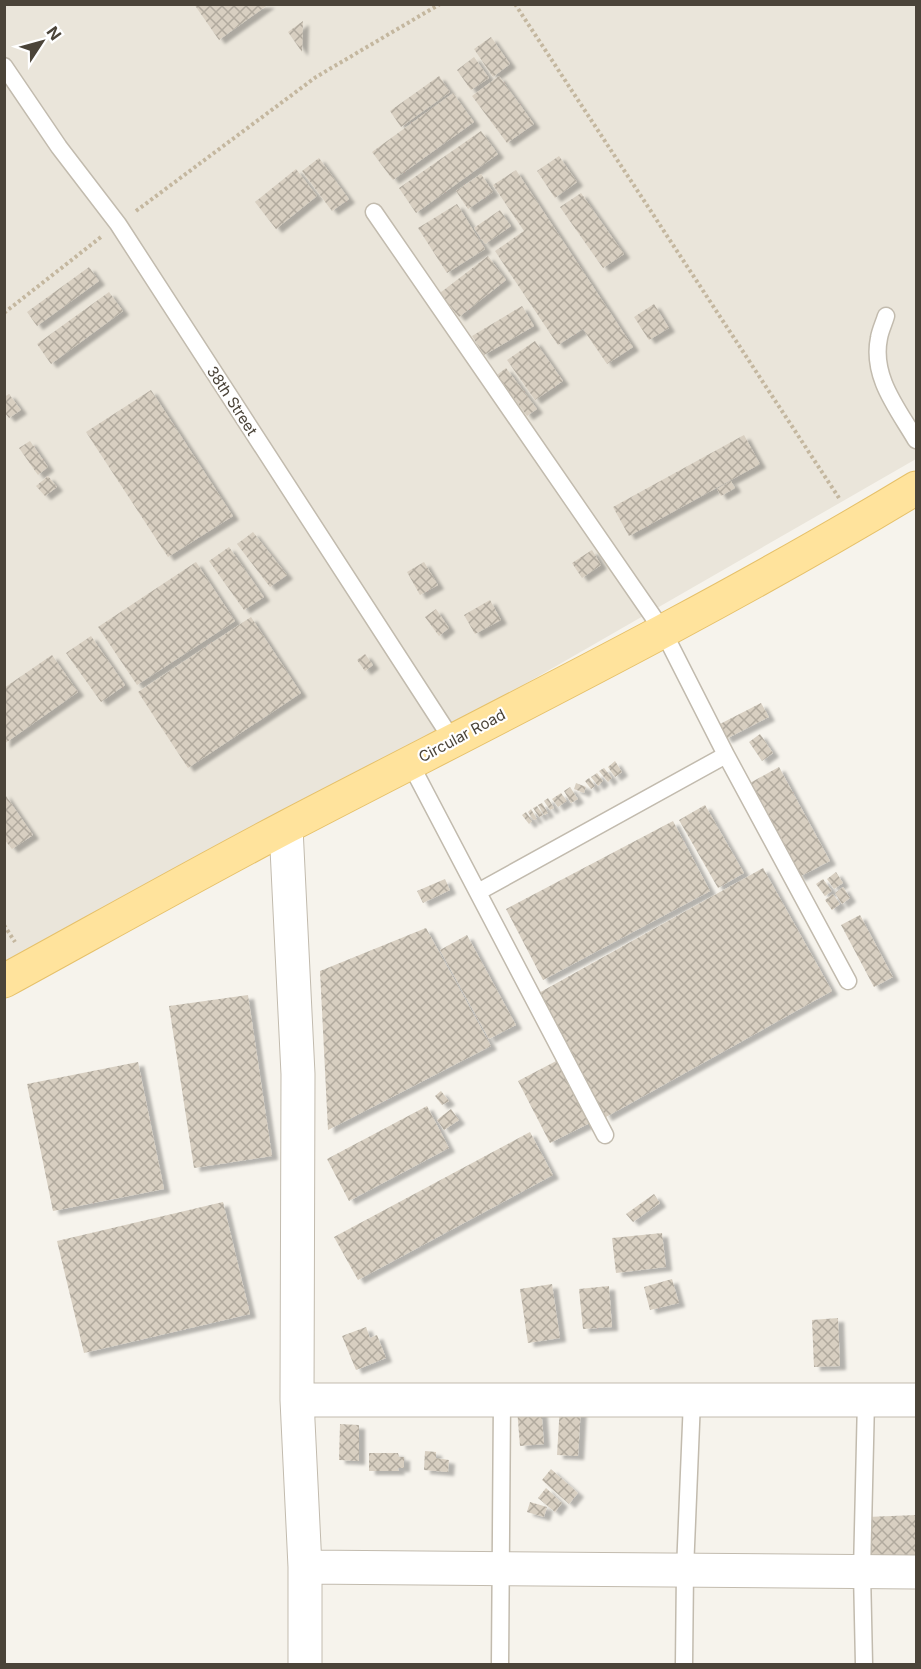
<svg xmlns="http://www.w3.org/2000/svg" width="921" height="1669" font-family="Inter,sans-serif">
  <defs>
    <pattern id="building-cross-hatch" width="8" height="8" patternUnits="userSpaceOnUse" patternTransform="scale(1.5)"><rect width="8" height="8" fill="#d8cfc1"/><path d="M0 0l8 8M0 8l8-8" fill="none" stroke="#b1aa9e"/></pattern>
    <filter id="shadow"><feDropShadow dx="6" dy="4" stdDeviation="1.5" flood-color="#0004"/></filter>
  </defs>
  <rect width="100%" height="100%" fill="#f6f3ec"/>
  <!-- residential -->
  <path fill="#eae5da" d="M 4,5 L 916,5 L 916,459 L 306,810 L 5,990 Z"/>
  <!-- building -->
  <path fill="url(#building-cross-hatch)" filter="url(#shadow)" d="M 194,4 L 269,4 L 219,40 Z
    M 303,21 L 302,52 L 288,32 Z
    M 491,37 L 510,64 L 493,77 L 474,49 Z
    M 474,57 L 489,78 L 471,90 L 457,70 Z
    M 439,76 L 450,92 L 401,127 L 390,111 Z
    M 499,76 L 534,124 L 507,143 L 472,96 Z
    M 453,93 L 474,122 L 393,180 L 372,152 Z
    M 481,131 L 498,154 L 416,213 L 399,188 Z
    M 559,156 L 577,182 L 555,198 L 537,171 Z
    M 319,158 L 349,199 L 332,211 L 302,171 Z
    M 296,169 L 317,196 L 276,229 L 255,202 Z
    M 516,170 L 633,347 L 607,364 L 583,329 L 558,345 L 495,251 L 524,231 L 493,185 Z
    M 481,174 L 493,192 L 468,209 L 456,191 Z
    M 581,193 L 624,254 L 603,268 L 560,207 Z
    M 457,204 L 485,249 L 447,273 L 418,228 Z
    M 500,210 L 511,226 L 485,244 L 474,228 Z
    M 488,256 L 506,280 L 459,317 L 440,293 Z
    M 89,267 L 99,281 L 37,326 L 27,312 Z
    M 109,292 L 123,311 L 51,364 L 37,344 Z
    M 654,304 L 669,328 L 649,340 L 634,317 Z
    M 522,306 L 534,326 L 484,355 L 472,336 Z
    M 535,341 L 563,381 L 535,400 L 507,360 Z
    M 506,368 L 537,409 L 527,416 L 497,375 Z
    M 151,390 L 233,516 L 168,557 L 86,432 Z
    M 9,394 L 21,410 L 9,418 L 4,412 L 4,397 Z
    M 744,435 L 760,464 L 629,536 L 613,507 Z
    M 30,441 L 48,467 L 38,475 L 19,448 Z
    M 48,476 L 57,487 L 45,496 L 36,486 Z
    M 731,481 L 735,488 L 721,496 L 717,489 Z
    M 253,532 L 287,575 L 270,587 L 237,544 Z
    M 229,547 L 264,597 L 244,610 L 209,561 Z
    M 592,550 L 601,565 L 582,578 L 572,563 Z
    M 196,562 L 235,621 L 137,685 L 98,627 Z
    M 424,562 L 438,585 L 420,595 L 407,572 Z
    M 490,600 L 501,620 L 475,634 L 464,615 Z
    M 436,609 L 449,628 L 439,636 L 425,617 Z
    M 251,617 L 301,693 L 188,768 L 138,692 Z
    M 91,636 L 125,685 L 101,702 L 66,653 Z
    M 365,654 L 373,665 L 365,671 L 357,660 Z
    M 52,655 L 78,692 L 4,744 L 4,688 Z
    M 761,703 L 769,717 L 726,739 L 718,725 Z
    M 760,734 L 773,753 L 762,761 L 749,742 Z
    M 615,761 L 622,772 L 615,777 L 608,767 Z
    M 779,767 L 830,861 L 799,877 L 748,784 Z
    M 604,768 L 612,778 L 608,782 L 599,771 Z
    M 597,773 L 603,781 L 598,786 L 591,777 Z
    M 589,778 L 595,786 L 591,789 L 585,781 Z
    M 576,783 L 586,787 L 584,793 L 574,789 Z
    M 570,787 L 578,799 L 571,803 L 564,791 Z
    M 4,793 L 33,835 L 12,849 L 4,839 Z
    M 561,793 L 567,801 L 558,807 L 552,799 Z
    M 548,798 L 554,808 L 550,810 L 544,801 Z
    M 542,803 L 548,813 L 544,815 L 538,805 Z
    M 705,805 L 744,873 L 718,888 L 679,820 Z
    M 537,806 L 543,815 L 539,817 L 533,808 Z
    M 531,809 L 537,819 L 533,820 L 528,812 Z
    M 526,812 L 532,821 L 529,824 L 522,815 Z
    M 673,821 L 710,891 L 543,980 L 506,909 Z
    M 763,868 L 832,991 L 606,1117 L 537,994 Z
    M 836,872 L 843,883 L 834,889 L 827,879 Z
    M 445,879 L 450,890 L 423,903 L 417,891 Z
    M 823,879 L 832,891 L 825,896 L 816,884 Z
    M 843,887 L 850,898 L 842,904 L 835,893 Z
    M 833,894 L 840,904 L 832,910 L 825,900 Z
    M 860,915 L 893,977 L 874,987 L 841,925 Z
    M 426,928 L 491,1046 L 328,1130 L 320,971 Z
    M 467,935 L 516,1025 L 489,1039 L 440,950 Z
    M 248,995 L 272,1156 L 194,1168 L 169,1006 Z
    M 560,1059 L 592,1122 L 550,1143 L 518,1081 Z
    M 138,1062 L 164,1189 L 53,1211 L 27,1084 Z
    M 441,1091 L 449,1101 L 442,1105 L 435,1096 Z
    M 427,1106 L 449,1148 L 349,1201 L 327,1159 Z
    M 451,1109 L 459,1120 L 444,1130 L 437,1120 Z
    M 530,1132 L 553,1175 L 358,1280 L 334,1237 Z
    M 654,1194 L 660,1203 L 633,1222 L 626,1214 Z
    M 223,1202 L 250,1314 L 84,1353 L 57,1241 Z
    M 662,1233 L 666,1267 L 616,1273 L 612,1238 Z
    M 672,1279 L 679,1303 L 650,1310 L 644,1287 Z
    M 552,1284 L 560,1338 L 528,1343 L 520,1289 Z
    M 609,1286 L 612,1327 L 583,1329 L 579,1289 Z
    M 838,1318 L 840,1366 L 814,1367 L 812,1320 Z
    M 366,1327 L 370,1338 L 377,1335 L 386,1358 L 356,1370 L 342,1336 Z
    M 560,1405 L 581,1407 L 578,1456 L 557,1455 Z
    M 541,1406 L 544,1444 L 520,1446 L 517,1409 Z
    M 340,1424 L 359,1425 L 359,1461 L 339,1460 Z
    M 425,1451 L 436,1452 L 436,1458 L 449,1460 L 448,1472 L 424,1470 Z
    M 369,1453 L 398,1453 L 399,1457 L 404,1457 L 404,1468 L 398,1468 L 399,1471 L 369,1471 Z
    M 551,1469 L 578,1493 L 569,1504 L 542,1480 Z
    M 546,1488 L 562,1503 L 555,1512 L 538,1498 Z
    M 530,1502 L 547,1507 L 544,1517 L 527,1512 Z
    M 916,1515 L 916,1560 L 869,1561 L 867,1517 Z"/>
  <g fill="none" stroke-linecap="round" stroke-linejoin="round">
    <defs>
      <path id="service" d="M 4,66 L 59,147 L 118,224 L 453,741
        M 374,212 L 663,631 L 726,755
        M 886,316 C 884,323 880,331 879,338 C 871,377 898,409 916,440
        M 410,763 L 605,1135
        M 478,892 L 726,755 L 848,981
        M 500,1664 L 502,1400
        M 684,1664 L 685,1570 L 692,1400
        M 864,1664 L 862,1572 L 866,1400"/>
      <path id="minor" d="M 286,828 L 298,1074 L 297,1400 L 305,1567 L 305,1664
        M 297,1400 L 916,1400
        M 305,1567 L 916,1572"/>
      <path id="primary" d="M 4,981 C 99,929 193,876 288,826 C 499,716 713,611 916,488"/>
    </defs>
    <!-- service casing -->
    <use href="#service" stroke="#c2bbae" stroke-width="19"/>
    <!-- minor casing -->
    <use href="#minor" stroke="#c2bbae" stroke-width="35"/>
    <!-- primary casing -->
    <use href="#primary" stroke="#e6c16a" stroke-width="35"/>
    <!-- path -->
    <path stroke="#c4b79f" stroke-width="4" stroke-dasharray="3 3" stroke-linecap="butt" d="M 515,4 L 839,498
      M 136,211 L 316,77 L 440,4
      M 4,313 L 101,237
      M 4,925 L 15,942"/>
    <!-- service -->
    <use href="#service" stroke="#fff" stroke-width="16"/>
    <!-- minor -->
    <use href="#minor" stroke="#fff" stroke-width="33"/>
    <!-- primary -->
    <use href="#primary" stroke="#ffe39c" stroke-width="33"/>
  </g>
  <g text-anchor="middle" stroke-width="4.5" stroke-linejoin="round" paint-order="stroke">
    <!-- street labels -->
    <g font-size="15" fill="#4b4439" stroke="#fff">
      <text transform="translate(232 401) rotate(57)" y="5">38th Street</text>
      <text transform="translate(462 736) rotate(-28)" y="5">Circular Road</text>
    </g>
  </g>
  <!-- border -->
  <rect width="921" height="1669" fill="none" stroke="#4b4439" stroke-width="12"/>
  <!-- north arrow -->
  <g transform="translate(42 42) rotate(54)" stroke="#ffffff" stroke-width="4.5" paint-order="stroke">
  <path d="M0-4.5L10 22L0 15L-10 22Z" fill="#4b4439"/>
  <text y="-9" font-size="16" font-weight="bold" text-anchor="middle" fill="#4b4439">N</text>
  </g>
</svg>
